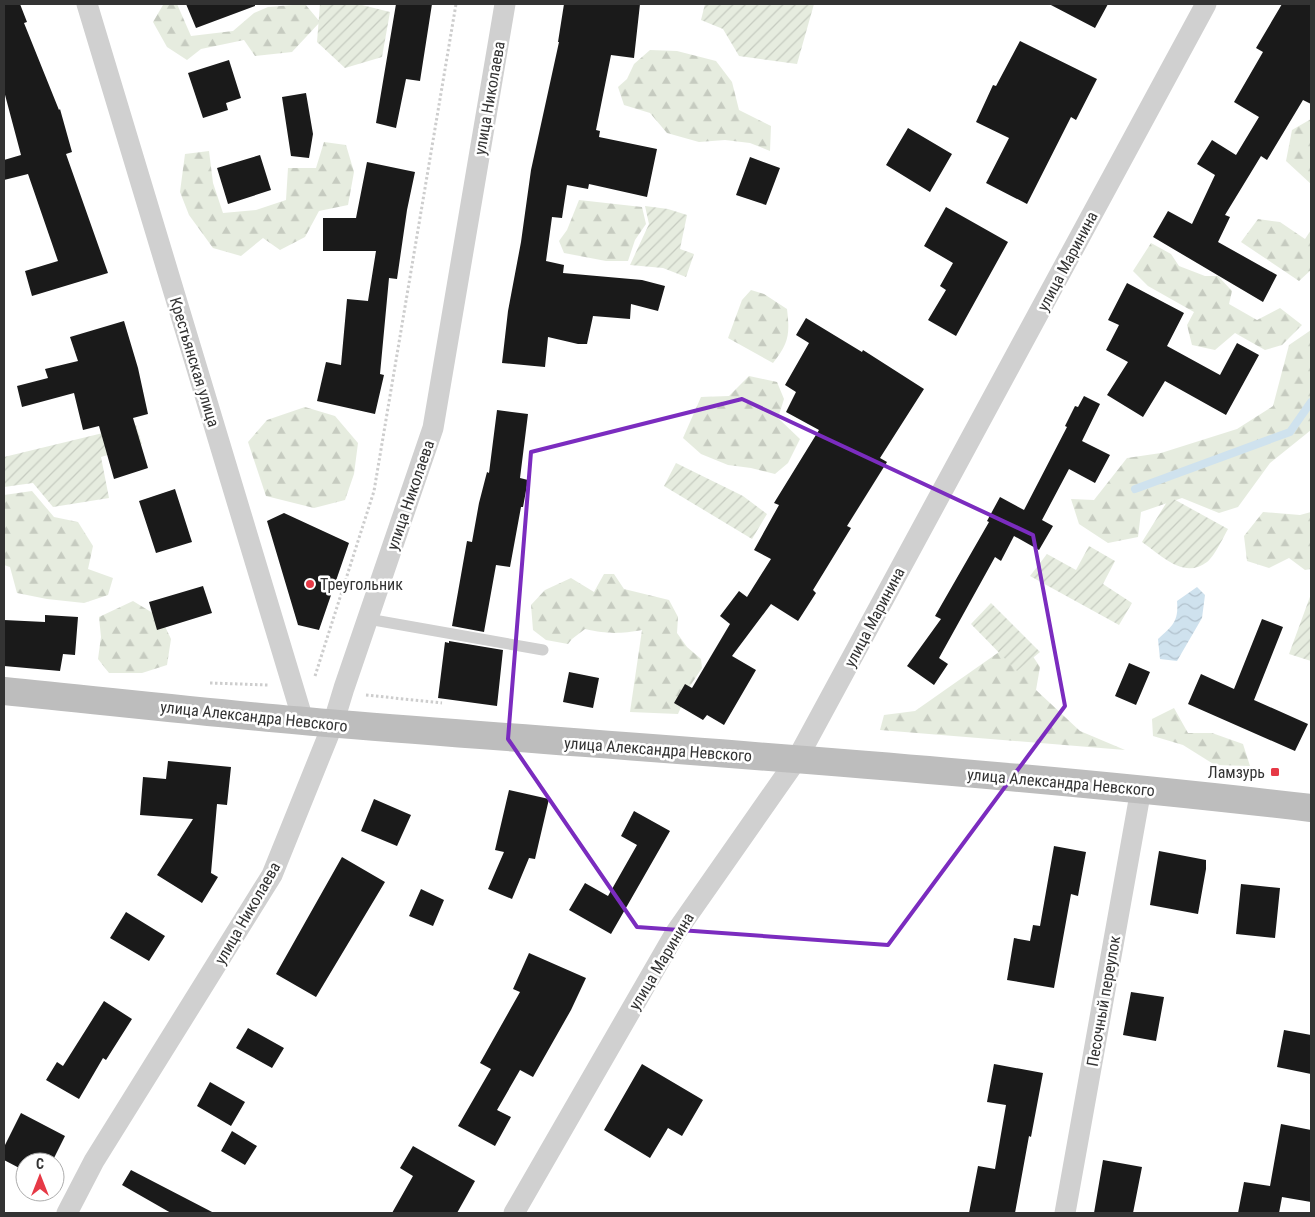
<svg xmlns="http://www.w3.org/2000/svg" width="1315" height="1217" font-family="'Roboto Condensed',sans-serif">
  <defs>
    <pattern id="forest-firs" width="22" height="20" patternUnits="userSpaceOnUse" patternTransform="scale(1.25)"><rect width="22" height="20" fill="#e6ecdf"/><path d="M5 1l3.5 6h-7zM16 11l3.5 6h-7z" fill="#c6cbc0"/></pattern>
    <pattern id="garden-furrows" width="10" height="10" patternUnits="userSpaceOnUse" patternTransform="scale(1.25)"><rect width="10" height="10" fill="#e6ecdf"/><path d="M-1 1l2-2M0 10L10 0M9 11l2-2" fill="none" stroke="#c6cbc0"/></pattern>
    <pattern id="water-waves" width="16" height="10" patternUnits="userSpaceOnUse" patternTransform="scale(1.25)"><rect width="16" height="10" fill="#cfe2ee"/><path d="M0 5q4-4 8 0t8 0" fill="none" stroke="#b2c2cd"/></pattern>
  </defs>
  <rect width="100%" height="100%" fill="#fff"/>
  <!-- forest -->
  <path fill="url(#forest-firs)" d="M 169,4 L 177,4 L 191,36 L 233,31 L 254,13 L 268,7 L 305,4 L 320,22 L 292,52 L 255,56 L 244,40 L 201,49 L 187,60 L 167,47 L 153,22 L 163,5 Z
    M 650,50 L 677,51 L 716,61 L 732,82 L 739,110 L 771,126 L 770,151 L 750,143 L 725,140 L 699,142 L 667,133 L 650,113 L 624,105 L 618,87 L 627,79 L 634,64 Z
    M 1311,119 L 1311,184 L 1286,161 L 1292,130 Z
    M 324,142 L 346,145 L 354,172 L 348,205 L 319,211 L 305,237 L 280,250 L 263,238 L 241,256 L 213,248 L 189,215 L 180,192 L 185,154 L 209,151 L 213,183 L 223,213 L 256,210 L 286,200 L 288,168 L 316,168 Z
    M 579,200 L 642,207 L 646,224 L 635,240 L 628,261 L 606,261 L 564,253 L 559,241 L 567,230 Z
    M 1258,219 L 1280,222 L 1305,239 L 1311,230 L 1311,270 L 1299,281 L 1241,242 Z
    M 1151,243 L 1171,254 L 1179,266 L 1205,276 L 1218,276 L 1232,291 L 1229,304 L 1257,320 L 1280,308 L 1302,325 L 1282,345 L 1265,350 L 1235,333 L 1215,350 L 1192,345 L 1187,325 L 1194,312 L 1148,286 L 1133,271 Z
    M 751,290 L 764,294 L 787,309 C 790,334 789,343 773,363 L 728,338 L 742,300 Z
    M 1311,330 L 1311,430 L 1270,463 L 1238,507 L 1219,513 L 1182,498 L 1141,512 L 1138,537 L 1108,543 L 1079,524 L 1071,499 L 1094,500 L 1127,458 L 1161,453 L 1237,429 L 1273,406 L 1289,345 Z
    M 749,376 L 777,382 L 784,399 L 778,418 L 800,439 L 788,463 L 775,474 L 751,468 L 728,465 L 701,454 L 683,438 L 701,397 L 729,396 Z
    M 305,407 L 335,416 L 358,443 L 354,474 L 345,500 L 314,508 L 266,496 L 248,442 L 267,420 Z
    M 32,491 L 54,517 L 78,522 L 93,546 L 88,569 L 113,578 L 108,595 L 84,603 L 47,599 L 17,593 L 10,567 L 4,565 L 4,495 Z
    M 1263,512 L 1300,515 L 1311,512 L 1311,569 L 1305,570 L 1289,558 L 1269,568 L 1247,561 L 1244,536 Z
    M 604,574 L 614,574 L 624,589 L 669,600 L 678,617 L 677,633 L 687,647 L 701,659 L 702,668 L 690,686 L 678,714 L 630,712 L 642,630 C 619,634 608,634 585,629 L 572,639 L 568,644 L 546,640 L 533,630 L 531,605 L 545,590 L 571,578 L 594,592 Z
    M 133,601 L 161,618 L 171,639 L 167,665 L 142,673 L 109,673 L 98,659 L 101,637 L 99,617 Z
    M 1026,646 L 1040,667 L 1036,690 L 1080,731 L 1125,750 L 880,730 L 884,715 L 915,711 L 999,652 Z
    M 1174,708 L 1188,733 L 1212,733 L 1243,744 L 1250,766 L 1215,765 L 1183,745 L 1153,736 L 1152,719 Z"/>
  <!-- garden -->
  <path fill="url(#garden-furrows)" d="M 320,4 L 358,4 L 390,12 L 382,57 L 345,68 L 317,42 Z
    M 705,4 L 814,4 L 797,64 L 739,56 L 723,29 L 701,20 Z
    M 645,206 L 668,209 L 687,215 L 680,249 L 694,254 L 686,277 L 663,268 L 630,265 L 649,224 Z
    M 136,425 L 142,444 L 101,457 L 109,498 L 53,507 L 33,483 L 4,487 L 4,457 Z
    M 676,463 L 743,496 L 767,514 L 752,539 L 664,486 Z
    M 1170,497 L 1228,529 C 1223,538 1214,557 1207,562 C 1184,580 1161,555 1142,542 Z
    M 1089,546 L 1115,561 L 1103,584 L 1132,603 L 1119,625 L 1030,576 L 1047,554 L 1076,570 Z
    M 1311,594 L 1311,661 L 1289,654 Z
    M 991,603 L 1040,652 L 1017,671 L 971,624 Z"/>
  <!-- water -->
  <path fill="url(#water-waves)" d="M 1197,587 L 1205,595 L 1202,618 L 1177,661 L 1160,659 L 1158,639 C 1172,626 1179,622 1177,601 Z"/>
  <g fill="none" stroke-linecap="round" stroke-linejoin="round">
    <!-- stream -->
    <path stroke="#cfe2ee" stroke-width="8" d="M 1135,489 L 1290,432 L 1311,402"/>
  </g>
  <!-- building -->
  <path fill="#1a1a1a" d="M 4,4 L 20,4 L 27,22 L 24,23 L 59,110 L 60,109 L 72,152 L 66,154 L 108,273 L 32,296 L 25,271 L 58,261 L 28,174 L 4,180 L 4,160 L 21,155 L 4,91 Z
    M 186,4 L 255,4 L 255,6 L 196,28 Z
    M 396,4 L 432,4 L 420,81 L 406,79 L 396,128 L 376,123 Z
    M 564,4 L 640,4 L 634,58 L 611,55 L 596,130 L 600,131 L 599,137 L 657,149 L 647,197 L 589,184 L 588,189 L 567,185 L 562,218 L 552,217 L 546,261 L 564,265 L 563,273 L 642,280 L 665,286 L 658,311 L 631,304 L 630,319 L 593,316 L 587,344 L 578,344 L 548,337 L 545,367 L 502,363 L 508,311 L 521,242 L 531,170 L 559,42 L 558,42 Z
    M 1049,4 L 1108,4 L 1095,28 Z
    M 1282,4 L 1311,4 L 1311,104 L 1303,100 L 1267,160 L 1261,156 L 1225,215 L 1230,217 L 1218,242 L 1277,275 L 1263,302 L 1153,237 L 1168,211 L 1192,224 L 1215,175 L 1197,164 L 1212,140 L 1236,155 L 1259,117 L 1234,102 L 1263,52 L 1256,48 Z
    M 1020,41 L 1097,79 L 1076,120 L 1071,117 L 1027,204 L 986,183 L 1009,138 L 976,122 L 993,85 L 996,86 Z
    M 229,60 L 241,98 L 226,103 L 228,110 L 203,118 L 188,73 Z
    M 306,93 L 313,134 L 309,158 L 291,156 L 282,97 Z
    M 908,128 L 952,154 L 930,192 L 886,165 Z
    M 260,155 L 271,190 L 228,204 L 217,168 Z
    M 750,157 L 780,168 L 766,205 L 736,195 Z
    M 367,162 L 415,172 L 407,210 L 397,279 L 389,278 L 380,374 L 384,375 L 375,414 L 317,401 L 326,362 L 341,365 L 347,299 L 368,301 L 376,251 L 323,251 L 323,218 L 356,218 Z
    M 946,207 L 1008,242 L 956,336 L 928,320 L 946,290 L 940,286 L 953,263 L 924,246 Z
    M 1127,283 L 1184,313 L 1167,346 L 1220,375 L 1237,343 L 1259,355 L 1226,415 L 1165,381 L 1143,417 L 1107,395 L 1128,362 L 1106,350 L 1119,325 L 1108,320 Z
    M 806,318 L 862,352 L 863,350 L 924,389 L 880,458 L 887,462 L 847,526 L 851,528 L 813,590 L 816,593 L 798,621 L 771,604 L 732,656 L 756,670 L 724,725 L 707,715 L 703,720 L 674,703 L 685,684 L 692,688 L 730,624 L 720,616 L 739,591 L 747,597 L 771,559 L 754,550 L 779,505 L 774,503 L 819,430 L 786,412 L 796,392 L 785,385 L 809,343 L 796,335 Z
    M 124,321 L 138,368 L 148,414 L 133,418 L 148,468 L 114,479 L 99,426 L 83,430 L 74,393 L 22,407 L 17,386 L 48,378 L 45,369 L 78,361 L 70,337 Z
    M 1084,396 L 1100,404 L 1082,441 L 1110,455 L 1095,483 L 1069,469 L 1042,520 L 1053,526 L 1039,550 L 1014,536 L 1001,561 L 995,557 L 939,658 L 948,664 L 934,685 L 907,666 L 941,619 L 935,616 L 989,522 L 987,521 L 1000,497 L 1024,510 L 1067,427 L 1065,426 L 1075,406 L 1078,407 Z
    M 497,410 L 528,414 L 520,478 L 528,480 L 523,507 L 521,507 L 510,567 L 496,565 L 484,632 L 452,626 L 467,541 L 472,542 L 479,503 L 487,472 L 489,473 Z
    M 175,489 L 192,542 L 156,553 L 139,501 Z
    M 284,513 L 349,543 L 319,630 L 298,625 L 267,521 Z
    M 203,586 L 212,613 L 157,630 L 149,602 Z
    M 45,615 L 78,617 L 75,655 L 63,654 L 60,671 L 4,666 L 4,620 L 45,622 Z
    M 1262,619 L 1283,627 L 1254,700 L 1308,724 L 1295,751 L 1188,704 L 1201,674 L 1234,689 Z
    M 449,641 L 503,650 L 497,706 L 438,698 L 445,642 L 449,643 Z
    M 1129,663 L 1150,672 L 1136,705 L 1115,696 Z
    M 569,672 L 599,678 L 593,708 L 563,702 Z
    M 168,761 L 231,767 L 227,805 L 217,804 L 211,873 L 218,877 L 202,903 L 157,875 L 193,819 L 140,815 L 143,777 L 166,779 Z
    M 509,790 L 549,799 L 535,859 L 529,858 L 512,899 L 488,889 L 504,852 L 495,850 Z
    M 374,799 L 411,815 L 397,846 L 361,831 Z
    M 634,811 L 670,831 L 611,934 L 569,910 L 585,883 L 608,896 L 637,845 L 621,836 Z
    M 1054,846 L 1086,852 L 1078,896 L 1071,894 L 1054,988 L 1007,980 L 1014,938 L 1030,941 L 1033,925 L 1040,926 Z
    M 1159,851 L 1206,860 L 1206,869 L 1198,914 L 1150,905 Z
    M 342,857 L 385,882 L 316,997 L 276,974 Z
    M 1241,884 L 1280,888 L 1275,938 L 1236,934 Z
    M 421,889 L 444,900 L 433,926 L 409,916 Z
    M 126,912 L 165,936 L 149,961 L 110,938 Z
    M 529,953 L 586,978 L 571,1010 L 533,1077 L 520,1070 L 497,1110 L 511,1117 L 495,1146 L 458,1126 L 491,1069 L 480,1063 L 520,992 L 513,989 Z
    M 1131,992 L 1164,997 L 1156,1041 L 1123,1035 Z
    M 104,1001 L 132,1019 L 106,1060 L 103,1058 L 79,1099 L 46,1080 L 57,1062 L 63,1066 Z
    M 248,1028 L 284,1048 L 272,1068 L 236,1048 Z
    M 1284,1030 L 1311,1035 L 1311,1074 L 1277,1067 Z
    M 642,1064 L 703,1100 L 682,1136 L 668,1128 L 650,1158 L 604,1130 Z
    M 994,1064 L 1043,1073 L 1031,1137 L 1029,1136 L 1015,1213 L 969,1213 L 978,1166 L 995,1169 L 1006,1105 L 987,1102 Z
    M 210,1082 L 245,1102 L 231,1126 L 197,1106 Z
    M 21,1113 L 65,1136 L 52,1162 L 25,1162 L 25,1171 L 4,1160 L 4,1147 Z
    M 1281,1124 L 1311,1130 L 1311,1202 L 1282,1197 L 1279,1213 L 1238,1213 L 1244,1182 L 1270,1186 Z
    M 232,1131 L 257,1146 L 245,1165 L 221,1151 Z
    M 413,1146 L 475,1181 L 457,1213 L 392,1213 L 413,1176 L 400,1168 Z
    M 1103,1160 L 1142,1167 L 1133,1213 L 1094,1213 Z
    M 131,1170 L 214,1213 L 171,1213 L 122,1185 Z"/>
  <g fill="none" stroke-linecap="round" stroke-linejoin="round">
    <!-- path -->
    <path stroke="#cdcdcd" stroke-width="3" stroke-dasharray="2.5 2.5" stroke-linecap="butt" d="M 315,676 L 374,491 L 456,4
      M 210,683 L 268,685
      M 366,695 L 442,703"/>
    <!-- service -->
    <path stroke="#d0d0d0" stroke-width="11" d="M 368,619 L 543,650"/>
    <!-- minor -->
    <path stroke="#d0d0d0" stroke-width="21" d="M 87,4 L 303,720
      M 67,1213 L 94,1161 L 272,875 L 333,724 L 344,688 L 433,428 L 505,4
      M 514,1213 L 676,932 L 797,759 L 1206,4
      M 1065,1213 L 1141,789"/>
    <!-- secondary -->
    <path stroke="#bdbdbd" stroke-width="28" d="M 4,691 C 115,702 227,715 339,724 C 663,750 988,770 1311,808"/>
  </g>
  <!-- marked area -->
  <path fill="none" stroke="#7b2cbf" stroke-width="4" stroke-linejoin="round" d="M 742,399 L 1033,535 L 1065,706 L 888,945 L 637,927 L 508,739 L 531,452 Z"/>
  <!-- markers -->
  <g fill="#e63946" stroke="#fff" stroke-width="2">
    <circle cx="310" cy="584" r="5"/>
    <rect x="1270" y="767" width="10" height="10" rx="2.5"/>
  </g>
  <g text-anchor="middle" stroke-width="5" stroke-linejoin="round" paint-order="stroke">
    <!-- street labels -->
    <g font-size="16" fill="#333" stroke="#fff">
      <text transform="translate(489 98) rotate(-80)" y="6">улица Николаева</text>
      <text transform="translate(1067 261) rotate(-62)" y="6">улица Маринина</text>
      <text transform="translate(195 362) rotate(73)" y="6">Крестьянская улица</text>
      <text transform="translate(410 495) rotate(-71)" y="6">улица Николаева</text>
      <text transform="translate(874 617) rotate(-62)" y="6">улица Маринина</text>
      <text transform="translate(254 716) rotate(6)" y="6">улица Александра Невского</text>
      <text transform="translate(658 749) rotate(4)" y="6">улица Александра Невского</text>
      <text transform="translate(1061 782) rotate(5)" y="6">улица Александра Невского</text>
      <text transform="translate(247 913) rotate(-60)" y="6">улица Николаева</text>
      <text transform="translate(661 961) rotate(-59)" y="6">улица Маринина</text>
      <text transform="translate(1103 1001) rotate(-80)" y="6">Песочный переулок</text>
    </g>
    <!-- poi labels -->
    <g font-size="16" fill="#333" stroke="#fff" text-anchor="start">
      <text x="320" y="590">Треугольник</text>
      <text x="1265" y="778" text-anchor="end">Ламзурь</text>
    </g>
  </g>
  <!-- border -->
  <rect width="1315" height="1217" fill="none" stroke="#333333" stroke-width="10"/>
  <!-- north arrow -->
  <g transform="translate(40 1177)"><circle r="24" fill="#ffffff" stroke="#adadad"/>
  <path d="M0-4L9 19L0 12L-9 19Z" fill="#e63946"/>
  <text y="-8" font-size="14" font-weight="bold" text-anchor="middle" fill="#333333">С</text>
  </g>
</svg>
